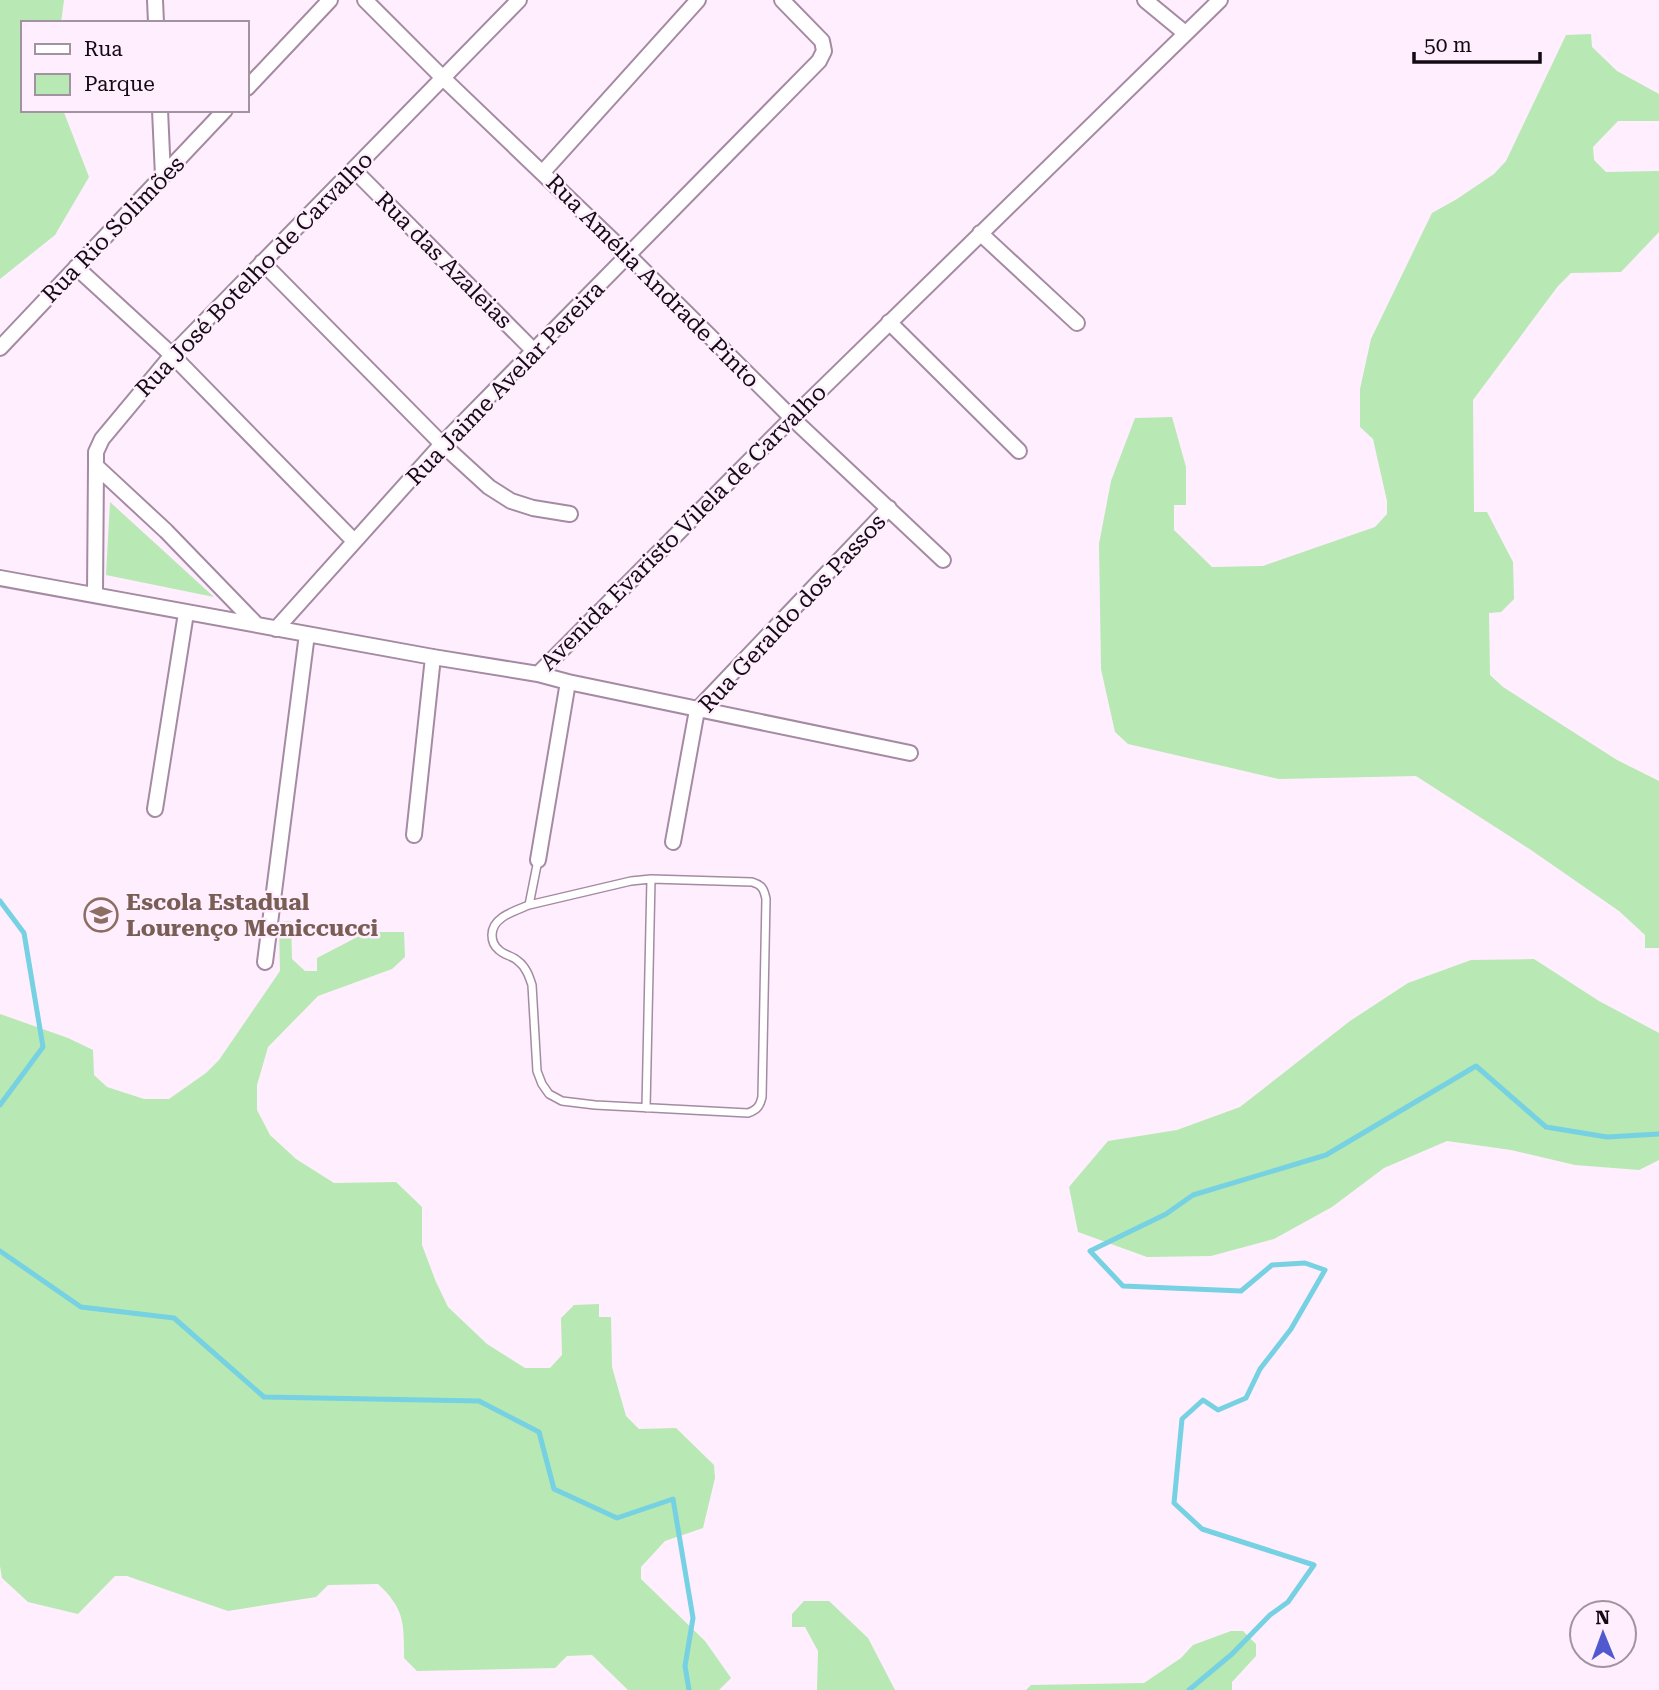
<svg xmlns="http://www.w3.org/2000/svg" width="1659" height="1690" font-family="'Roboto Serif',serif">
  <rect width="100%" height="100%" fill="#ffeefe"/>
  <!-- green -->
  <path fill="#b8e8b3" d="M 0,0 L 64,0 L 61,23 L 23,23 L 23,110 L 63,110 L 89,177 L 55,235 L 0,279 Z
    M 1591,34 L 1592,47 L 1617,71 L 1659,94 L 1659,121 L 1618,121 L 1593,147 L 1594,160 L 1606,172 L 1659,171 L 1659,232 L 1621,272 L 1571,273 L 1558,286 L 1473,400 L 1474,512 L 1487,512 L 1513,562 L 1514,599 L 1501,612 L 1489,613 L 1490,675 L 1503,687 L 1617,760 L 1659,781 L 1659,948 L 1645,948 L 1645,935 L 1619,911 L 1531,850 L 1416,776 L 1279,779 L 1128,744 L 1115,732 L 1101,669 L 1099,544 L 1111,481 L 1135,418 L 1172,417 L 1186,467 L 1186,505 L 1174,505 L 1174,530 L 1212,567 L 1263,566 L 1375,527 L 1387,514 L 1387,501 L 1373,439 L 1360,427 L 1360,389 L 1371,339 L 1432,213 L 1457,199 L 1494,174 L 1506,161 L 1566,35 Z
    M 110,502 L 214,597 L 106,575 Z
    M 291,921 L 292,959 L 305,971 L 317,971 L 317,958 L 367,932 L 404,932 L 405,957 L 392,969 L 318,996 L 268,1047 L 257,1085 L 257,1110 L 270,1135 L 296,1159 L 334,1183 L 396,1182 L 422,1207 L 422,1245 L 436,1282 L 448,1307 L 487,1344 L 525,1368 L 550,1368 L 562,1355 L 561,1318 L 574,1305 L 599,1304 L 599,1317 L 611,1317 L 612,1367 L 626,1416 L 639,1429 L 676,1428 L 714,1465 L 715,1478 L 703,1528 L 665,1541 L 641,1567 L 641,1579 L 705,1641 L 731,1678 L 719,1690 L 628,1690 L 592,1655 L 567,1656 L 555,1668 L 417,1671 L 404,1658 C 404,1624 405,1609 378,1584 L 328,1585 L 316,1597 L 228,1611 L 127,1576 L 115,1576 L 78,1614 L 28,1602 L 2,1578 L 0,1566 L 0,1014 L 68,1038 L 93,1050 L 94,1075 L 107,1087 L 144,1099 L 169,1099 L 206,1073 L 219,1060 L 280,971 L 279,922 Z
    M 1534,959 L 1599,1001 L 1659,1033 L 1659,1160 L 1639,1170 L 1575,1165 L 1511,1150 L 1447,1141 L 1384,1168 L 1332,1207 L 1274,1239 L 1211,1256 L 1147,1257 L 1078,1232 L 1069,1187 L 1108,1141 L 1177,1130 L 1240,1107 L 1350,1021 L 1408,983 L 1471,960 Z
    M 804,1601 L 829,1601 L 868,1638 L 895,1690 L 817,1690 L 818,1651 L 805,1627 L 792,1627 L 792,1614 Z
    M 1231,1631 L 1243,1631 L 1256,1644 L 1256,1656 L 1232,1682 L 1232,1690 L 1026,1690 L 1031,1685 L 1144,1683 L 1181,1658 L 1193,1645 Z"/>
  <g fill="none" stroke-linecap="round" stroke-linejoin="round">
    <!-- stream -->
    <path stroke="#76d1e2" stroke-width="5" d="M 0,901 L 24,933 L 43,1047 L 0,1105
      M 0,1251 L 81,1307 L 174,1318 L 264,1397 L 479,1401 L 539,1432 L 554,1489 L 617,1518 L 673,1499 L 693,1618 L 685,1666 L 689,1690
      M 1189,1690 L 1232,1654 L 1270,1615 L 1288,1602 L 1314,1565 L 1202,1529 L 1174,1503 L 1182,1419 L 1203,1400 L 1218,1410 L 1246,1398 L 1260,1369 L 1291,1329 L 1325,1270 L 1305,1263 L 1272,1265 L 1241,1291 L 1123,1286 L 1090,1251 L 1166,1214 L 1193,1195 L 1326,1155 L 1476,1066 L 1546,1127 L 1607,1137 L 1659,1134"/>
    <defs>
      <path id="service" d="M 529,905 L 631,881 L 651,879 L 752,882 C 762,885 764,889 766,899 L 762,1097 C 760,1106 757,1110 748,1113 L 595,1105 L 562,1101 L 549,1094 L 542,1084 L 537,1071 L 532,985 C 529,976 526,967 518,961 C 513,956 504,955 499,950 C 494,946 492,941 492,935 C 492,917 515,911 529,905 L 538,860
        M 646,1108 L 651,879"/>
      <path id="minor" d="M 155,0 L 156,23
        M 365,0 L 443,78 L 629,256 L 792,418 L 943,560
        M 1145,0 L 1185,33
        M 247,88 L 330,0
        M 160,110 L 163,176
        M 354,170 L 534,351
        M 543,172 L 698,0
        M 980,233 L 1077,323
        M 262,262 L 442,444 L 489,487 L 511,501 L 533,508 L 570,514
        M 76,267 L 172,355 L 354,541
        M 889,322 L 1019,451
        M 0,348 L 225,110
        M 96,466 L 166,531 L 257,625
        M 0,578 L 433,657 L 538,674 L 568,682 L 910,753
        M 95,594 L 96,466 L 96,452 L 102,439 L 172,355 L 519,0
        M 276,629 L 442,444 L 819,61 L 824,51 L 822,41 L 782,0
        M 538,674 L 792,418 L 1220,0
        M 155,809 L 186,613
        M 414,835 L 433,657
        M 673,842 L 697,710 L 889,508
        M 538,860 L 568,682
        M 265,962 L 307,634"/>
    </defs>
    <!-- service casing -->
    <use href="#service" stroke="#a48ba3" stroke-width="10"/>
    <!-- minor casing -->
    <use href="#minor" stroke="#a48ba3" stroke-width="18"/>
    <!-- service -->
    <use href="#service" stroke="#fff" stroke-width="7"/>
    <!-- minor -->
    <use href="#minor" stroke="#fff" stroke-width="14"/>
  </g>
  <!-- icons -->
  <defs>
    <symbol id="school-ring" viewBox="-11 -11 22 22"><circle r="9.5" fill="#ffeefe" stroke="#8d6e63" stroke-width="1.5"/><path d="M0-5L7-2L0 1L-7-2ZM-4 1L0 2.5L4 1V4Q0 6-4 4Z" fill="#8d6e63"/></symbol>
  </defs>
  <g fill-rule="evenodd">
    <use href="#school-ring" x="82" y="896" width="38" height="38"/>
  </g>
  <g text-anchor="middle" stroke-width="5" stroke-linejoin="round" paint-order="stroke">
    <!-- street labels -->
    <g font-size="23" fill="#130a13" stroke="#ffeefe">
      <text transform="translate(113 229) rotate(-46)" y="8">Rua Rio Solimões</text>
      <text transform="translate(444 260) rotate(45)" y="8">Rua das Azaleias</text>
      <text transform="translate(254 274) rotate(-46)" y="8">Rua José Botelho de Carvalho</text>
      <text transform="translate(653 281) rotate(45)" y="8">Rua Amélia Andrade Pinto</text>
      <text transform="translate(505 383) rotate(-46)" y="8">Rua Jaime Avelar Pereira</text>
      <text transform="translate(683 527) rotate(-45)" y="8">Avenida Evaristo Vilela de Carvalho</text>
      <text transform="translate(792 613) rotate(-47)" y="8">Rua Geraldo dos Passos</text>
    </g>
    <!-- education labels -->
    <g font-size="23" font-weight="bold" fill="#785e54" stroke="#ffeefe" text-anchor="start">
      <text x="126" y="910">Escola Estadual<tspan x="126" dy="26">Lourenço Meniccucci</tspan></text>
    </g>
  </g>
  <!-- legend -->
  <rect x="21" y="21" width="228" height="91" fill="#ffeefe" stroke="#a193a0" stroke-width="2"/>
  <rect x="35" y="44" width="35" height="10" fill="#ffffff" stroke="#a193a0" stroke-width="2"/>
  <text x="84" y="56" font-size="21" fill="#130a13">Rua</text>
  <rect x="35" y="74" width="35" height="21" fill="#b8e8b3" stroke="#a193a0" stroke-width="2"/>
  <text x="84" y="91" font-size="21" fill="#130a13">Parque</text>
  <!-- north arrow -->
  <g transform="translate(1603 1634) rotate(359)"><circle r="33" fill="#ffeefe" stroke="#a193a0" stroke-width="2"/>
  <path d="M0-5L12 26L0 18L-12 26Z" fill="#5159cf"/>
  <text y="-10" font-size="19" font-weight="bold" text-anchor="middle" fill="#130a13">N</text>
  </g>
  <!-- scale -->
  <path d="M1414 52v10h126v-10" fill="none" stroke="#130a13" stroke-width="3.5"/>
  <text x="1424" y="52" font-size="21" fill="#130a13" stroke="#ffeefe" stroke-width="5" paint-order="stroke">50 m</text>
</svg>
